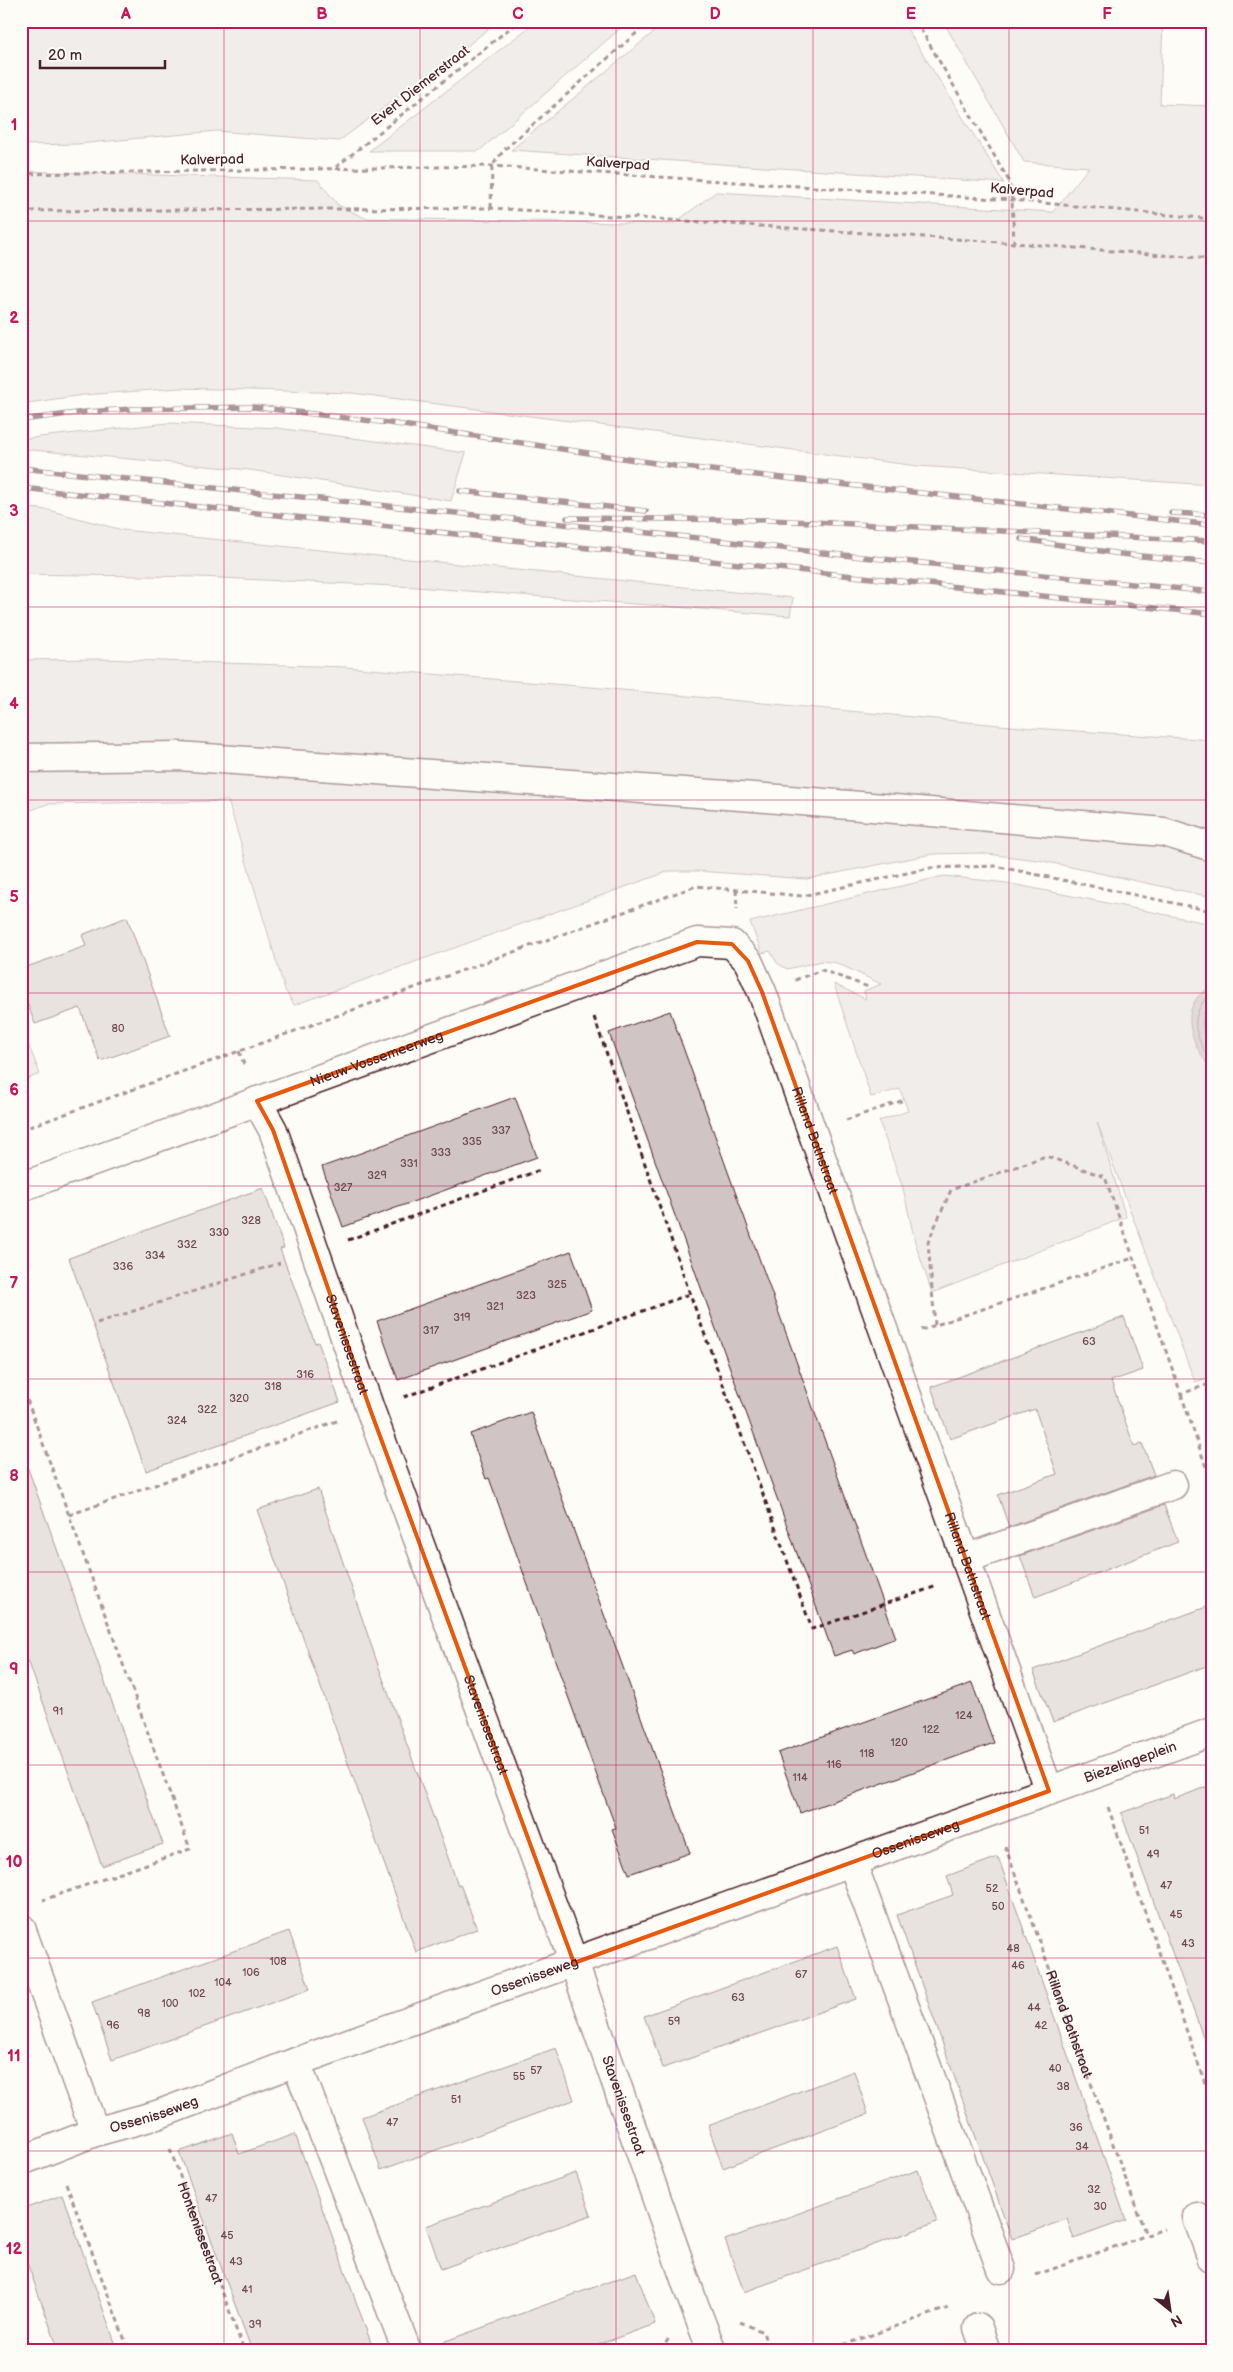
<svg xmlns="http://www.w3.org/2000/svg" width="1233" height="2372" viewBox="0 0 1233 2372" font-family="'Balsamiq Sans',sans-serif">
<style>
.green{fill:#e3dcda;stroke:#967e82}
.water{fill:#c0b1b1;stroke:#91777b}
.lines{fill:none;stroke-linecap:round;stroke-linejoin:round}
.shore{stroke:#795961;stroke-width:1}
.building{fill:#d0c5c4;stroke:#4a1f2b}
.minor-casing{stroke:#4a1f2b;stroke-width:31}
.path{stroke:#4a1f2b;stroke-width:3;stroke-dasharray:5 4;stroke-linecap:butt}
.minor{stroke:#fdfcf7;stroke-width:28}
.rail-casing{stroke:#4a1f2b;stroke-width:5.5}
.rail{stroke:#fdfcf7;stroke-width:4;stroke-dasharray:11;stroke-linecap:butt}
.marked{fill:none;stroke:#e8590c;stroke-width:4;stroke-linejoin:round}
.grid{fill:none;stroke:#c2185b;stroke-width:1;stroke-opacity:0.55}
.labels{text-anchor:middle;stroke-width:4;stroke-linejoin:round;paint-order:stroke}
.number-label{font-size:11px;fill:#6c4851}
.street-label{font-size:14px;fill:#4a1f2b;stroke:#fdfcf7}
.neatline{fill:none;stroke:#c2185b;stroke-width:2}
.grid-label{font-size:16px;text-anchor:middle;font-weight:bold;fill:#c2185b}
</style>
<rect width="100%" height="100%" fill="#fdfcf7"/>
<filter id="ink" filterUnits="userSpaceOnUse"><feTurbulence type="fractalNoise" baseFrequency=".02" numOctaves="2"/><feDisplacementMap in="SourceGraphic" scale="10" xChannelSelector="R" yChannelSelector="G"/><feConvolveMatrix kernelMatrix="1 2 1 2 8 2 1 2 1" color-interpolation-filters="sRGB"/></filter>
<g filter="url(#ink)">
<path class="green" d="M21 21H498L462 50 339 141 217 131 77 144 21 145Z
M537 21H629L479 151H369Z
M667 21H902L1004 183 511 150Z
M943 21H1163L1160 104 1212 106V485L918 466 352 393 180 388 83 395 21 404V171L318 180 338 205 365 218 673 224 716 192 1053 212 1089 167 1024 162Z
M168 423 277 428 466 453 451 501 250 470 21 449V439Z
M21 507 48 510 122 530 793 598 790 616 416 587 199 577 21 574Z
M101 659 345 667 590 687 1032 728 1212 740V897L1038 860 979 853 932 854 807 879 698 871H670L294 1005 285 990 228 801 47 804 21 814V660Z
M944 876 1007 883 1212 924V985L1207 989 1208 1066 1212 1070V1376L1195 1382 1097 1122 1126 1217 932 1293 915 1242 903 1188 879 1121 908 1111 900 1089 871 1097 834 984 866 999 864 991 881 984 837 963 822 961 787 969 777 963 770 951 762 953 750 922Z
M21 1026 40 1074 21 1081Z"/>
<path class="water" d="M1212 985V1070C1198 1054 1181 1022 1195 1001 1198 995 1206 990 1212 985Z"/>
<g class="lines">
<path class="shore" d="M1212 992C1187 1015 1194 1037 1212 1063
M1212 1000C1198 1014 1201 1036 1212 1051"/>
</g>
<path class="building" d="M127 917 170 1036 100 1061 80 1008 35 1024 21 986V969L86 946 82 935Z
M670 1011 896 1638 854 1654 852 1650 834 1656 609 1033Z
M515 1097 537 1157 343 1227 322 1167Z
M263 1188 284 1248 280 1249 315 1343 318 1342 340 1402 146 1471 69 1258Z
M571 1251 592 1310 398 1380 377 1321Z
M1124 1317 1143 1370 1111 1381 1134 1446 1142 1443 1154 1475 1009 1527 998 1495 1057 1474 1035 1409 950 1439 931 1387Z
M531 1412 690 1853 629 1874 612 1829 616 1828 602 1790 489 1478 486 1479 470 1434Z
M26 1463 163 1844 102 1866 21 1641V1464Z
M318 1489 378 1665 458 1885 460 1884 477 1929 416 1952 257 1510Z
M1164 1505 1178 1542 1035 1597 1020 1556Z
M1212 1605V1664L1053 1722 1033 1670Z
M972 1683 994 1743 800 1813 778 1753Z
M1212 1785V2050H1208L1121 1813 1173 1794 1174 1799Z
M998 1857 1126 2220 1074 2239 1067 2219 1012 2239 897 1915 953 1895 947 1876Z
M289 1931 310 1989 112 2060 92 2002Z
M837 1946 856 1999 663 2068 644 2016Z
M556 2048 574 2100 381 2170 362 2117Z
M854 2071 868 2114 723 2168 708 2126Z
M232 2133 239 2154 295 2134 374 2351H252L179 2152Z
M918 2170 937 2222 744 2292 725 2240Z
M576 2173 591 2215 441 2269 426 2226Z
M62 2195 68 2211 118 2351H59L21 2246V2210Z
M636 2272 655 2324 581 2351H429V2347Z"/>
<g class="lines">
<g class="minor-casing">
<g id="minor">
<path d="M21 758 178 756 754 797 1164 832 1212 847"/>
<path id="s3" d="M257 1101 273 1130 370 1409 574 1963 692 2299 712 2351"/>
<path id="s4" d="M21 1187 697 942 732 944 748 961 762 992 1049 1791"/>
<path d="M965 1559 1173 1485"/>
<path d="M852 1862 1001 2269"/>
<path d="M21 1928 95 2132"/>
<path d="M296 2062 407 2351"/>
<path id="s5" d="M21 2161 95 2132 157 2115 296 2062 1212 1732"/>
<path d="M1197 2217 1212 2259"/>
<path d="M978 2328 986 2351"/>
</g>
</g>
<g class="path">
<path d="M916 21 1009 181 1012 200 1014 242"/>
<path d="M336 167 519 21"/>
<path d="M21 174 492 166 1012 200 1212 219"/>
<path d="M491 208 492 166 504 150 650 21"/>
<path d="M21 211 491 208 1014 243 1212 259"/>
<path d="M736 890 737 909"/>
<path d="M795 980 822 970 871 988"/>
<path d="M594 1017 690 1294 812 1629 937 1586"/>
<path d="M239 1051 245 1067"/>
<path d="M846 1120 904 1100"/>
<path d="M21 1130 696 886 802 896 930 868 995 866 1212 911"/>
<path d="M348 1240 540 1170"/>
<path d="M97 1323 280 1263"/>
<path d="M935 1325 928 1242 951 1190 1046 1156 1105 1177 1181 1394 1212 1383"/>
<path d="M921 1330 1133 1258"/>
<path d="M21 1383 190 1849 43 1900"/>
<path d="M1181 1394 1206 1467"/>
<path d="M404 1397 690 1294"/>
<path d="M69 1515 337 1421"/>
<path d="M1108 1807 1212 2103"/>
<path id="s1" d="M1005 1846 1146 2235"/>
<path id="s2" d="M170 2149 244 2351"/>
<path d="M66 2183 129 2351"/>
<path d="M1036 2275 1164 2229"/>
<path d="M740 2322 763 2332 769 2351"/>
<path d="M661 2351 669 2338"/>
<path d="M826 2351 948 2308"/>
</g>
<use href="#minor" class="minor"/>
<g class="rail-casing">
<path id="rail" d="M21 420 85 412 132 409 254 407 389 423 675 466 1212 525
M21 468 698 538 823 553 1212 592
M21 488 1212 614
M460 491 646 511
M1171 513 1212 515
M567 518 769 520 1212 541
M1021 539 1121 554 1212 563"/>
</g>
<use href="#rail" class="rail"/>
</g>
</g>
<path d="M0 0H1233V2372H0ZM697 942 732 944 748 961 762 992 1049 1791 574 1963 370 1409 273 1130 257 1101Z" fill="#fdfcf7" fill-opacity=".55" fill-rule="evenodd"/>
<path class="marked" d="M697 942 732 944 748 961 762 992 1049 1791 574 1963 370 1409 273 1130 257 1101Z"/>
<path class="grid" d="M224 21V2351M420 21V2351M616 21V2351M813 21V2351M1009 21V2351M21 221H1212M21 414H1212M21 607H1212M21 800H1212M21 993H1212M21 1186H1212M21 1379H1212M21 1572H1212M21 1765H1212M21 1958H1212M21 2151H1212"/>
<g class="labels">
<g class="number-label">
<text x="118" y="1032">80</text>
<text x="501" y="1134">337</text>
<text x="472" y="1145">335</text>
<text x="441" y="1156">333</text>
<text x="409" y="1167">331</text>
<text x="377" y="1179">329</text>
<text x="343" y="1191">327</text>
<text x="251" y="1224">328</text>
<text x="219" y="1236">330</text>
<text x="187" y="1248">332</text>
<text x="155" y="1259">334</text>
<text x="123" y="1270">336</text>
<text x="557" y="1288">325</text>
<text x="526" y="1299">323</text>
<text x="495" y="1310">321</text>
<text x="462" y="1321">319</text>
<text x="431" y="1334">317</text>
<text x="1089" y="1345">63</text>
<text x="305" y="1378">316</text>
<text x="273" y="1390">318</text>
<text x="239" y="1402">320</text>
<text x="207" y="1413">322</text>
<text x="177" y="1424">324</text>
<text x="58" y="1715">91</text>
<text x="964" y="1719">124</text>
<text x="931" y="1733">122</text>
<text x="899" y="1746">120</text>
<text x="867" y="1757">118</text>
<text x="834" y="1768">116</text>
<text x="800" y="1781">114</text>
<text x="1144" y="1834">51</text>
<text x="1153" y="1858">49</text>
<text x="1166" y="1889">47</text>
<text x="992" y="1892">52</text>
<text x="998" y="1910">50</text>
<text x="1176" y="1918">45</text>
<text x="1188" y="1947">43</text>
<text x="1013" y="1952">48</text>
<text x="278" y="1965">108</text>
<text x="1018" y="1969">46</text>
<text x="251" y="1976">106</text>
<text x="801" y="1978">67</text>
<text x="223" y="1986">104</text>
<text x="197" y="1997">102</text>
<text x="738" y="2001">63</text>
<text x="170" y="2007">100</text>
<text x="1034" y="2011">44</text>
<text x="144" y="2017">98</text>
<text x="674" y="2025">59</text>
<text x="113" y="2029">96</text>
<text x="1041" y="2029">42</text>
<text x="1055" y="2072">40</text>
<text x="536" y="2074">57</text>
<text x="519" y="2080">55</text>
<text x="1063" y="2090">38</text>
<text x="456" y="2103">51</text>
<text x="392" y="2126">47</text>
<text x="1076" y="2131">36</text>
<text x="1082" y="2150">34</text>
<text x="1094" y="2193">32</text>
<text x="211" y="2202">47</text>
<text x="1100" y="2210">30</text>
<text x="227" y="2239">45</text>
<text x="236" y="2265">43</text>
<text x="247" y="2293">41</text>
<text x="255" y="2328">39</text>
</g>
<g class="street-label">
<text transform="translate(420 85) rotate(-38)" y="5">Evert Diemerstraat</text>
<text transform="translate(212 159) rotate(-1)" y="5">Kalverpad</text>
<text transform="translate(618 163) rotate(4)" y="5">Kalverpad</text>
<text transform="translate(1022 190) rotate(5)" y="5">Kalverpad</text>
<text dy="5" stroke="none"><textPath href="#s4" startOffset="378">Nieuw-Vossemeerweg</textPath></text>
<text dy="5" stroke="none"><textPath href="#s4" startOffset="969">Rilland Bathstraat</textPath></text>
<text dy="5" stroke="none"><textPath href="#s3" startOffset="260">Stavenissestraat</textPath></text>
<text dy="5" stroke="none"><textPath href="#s4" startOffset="1421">Rilland Bathstraat</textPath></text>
<text dy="5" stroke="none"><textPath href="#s3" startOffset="665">Stavenissestraat</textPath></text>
<text dy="5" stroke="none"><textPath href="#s5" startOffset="1179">Biezelingeplein</textPath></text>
<text dy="5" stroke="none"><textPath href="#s5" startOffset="951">Ossenisseweg</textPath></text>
<text dy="5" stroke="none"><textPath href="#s5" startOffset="546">Ossenisseweg</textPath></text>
<text dy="5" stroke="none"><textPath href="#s1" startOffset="189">Rilland Bathstraat</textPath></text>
<text dy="5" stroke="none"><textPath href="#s3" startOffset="1070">Stavenissestraat</textPath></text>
<text dy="5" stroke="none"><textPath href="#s5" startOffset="141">Ossenisseweg</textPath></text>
<text dy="5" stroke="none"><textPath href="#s2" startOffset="89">Hontenissestraat</textPath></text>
</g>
</g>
<rect width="1233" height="2372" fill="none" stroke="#fdfcf7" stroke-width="55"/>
<g transform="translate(1170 2310) rotate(150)" stroke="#fdfcf7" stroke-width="4" paint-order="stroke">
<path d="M0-4L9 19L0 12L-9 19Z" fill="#4a1f2b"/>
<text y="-8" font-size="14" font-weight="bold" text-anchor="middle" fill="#4a1f2b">N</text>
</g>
<path d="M40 60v8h125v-8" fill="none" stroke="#4a1f2b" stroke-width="2.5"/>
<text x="48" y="60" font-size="15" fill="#4a1f2b" stroke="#fdfcf7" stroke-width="4" paint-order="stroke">20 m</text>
<rect x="28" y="28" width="1178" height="2316" class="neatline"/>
<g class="grid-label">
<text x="126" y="19">A</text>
<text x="322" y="19">B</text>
<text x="518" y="19">C</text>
<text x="715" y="19">D</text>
<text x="911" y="19">E</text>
<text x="1107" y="19">F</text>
<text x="14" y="130">1</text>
<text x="14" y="323">2</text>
<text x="14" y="516">3</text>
<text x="14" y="709">4</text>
<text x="14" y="902">5</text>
<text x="14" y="1095">6</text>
<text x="14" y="1288">7</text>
<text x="14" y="1481">8</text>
<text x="14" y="1674">9</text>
<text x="14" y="1867">10</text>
<text x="14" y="2061">11</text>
<text x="14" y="2254">12</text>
</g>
</svg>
